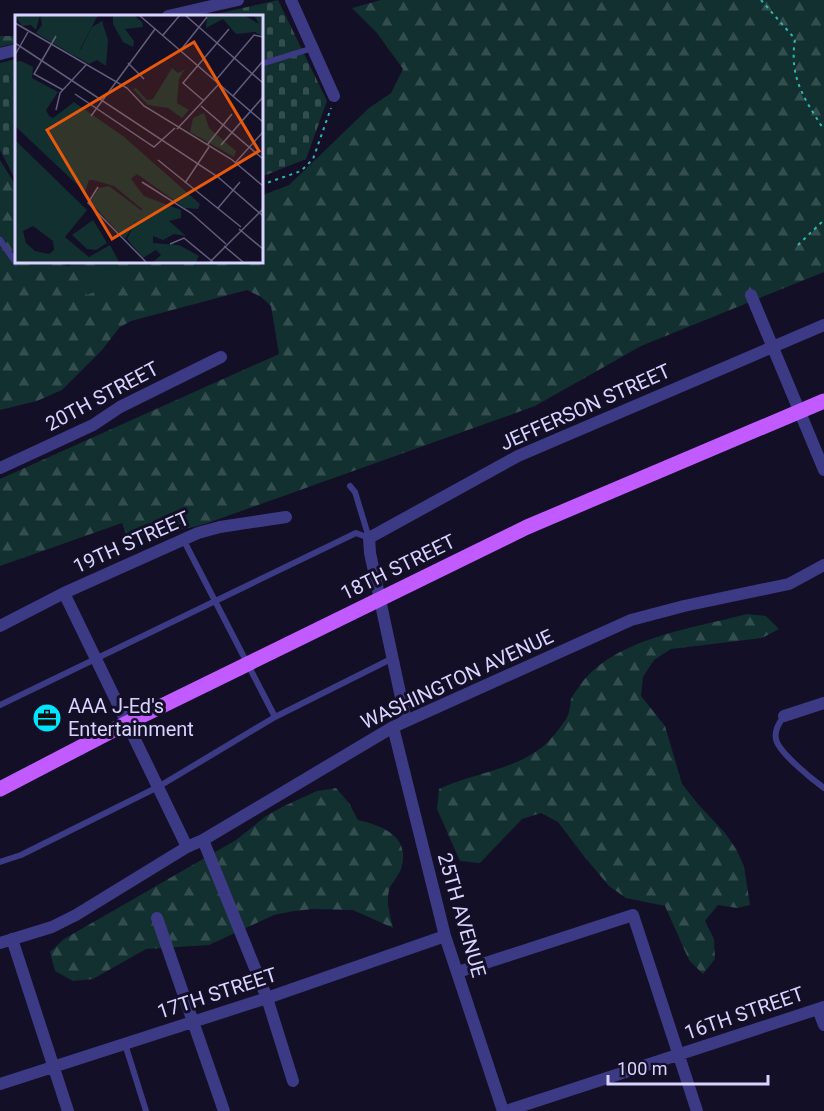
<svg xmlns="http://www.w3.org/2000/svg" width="824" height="1111" viewBox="0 0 824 1111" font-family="Roboto,sans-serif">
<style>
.forest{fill:url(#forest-firs)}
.cemetery{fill:url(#cemetery-stones)}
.park{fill:#12302f}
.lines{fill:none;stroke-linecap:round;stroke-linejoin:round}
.path{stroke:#2fb8b0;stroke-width:2;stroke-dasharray:3 4.5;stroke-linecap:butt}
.service{stroke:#3d3a85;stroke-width:6}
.minor{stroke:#3d3a85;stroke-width:12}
.primary{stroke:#c25bff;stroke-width:15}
.labels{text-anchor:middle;stroke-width:6;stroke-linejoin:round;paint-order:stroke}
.street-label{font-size:20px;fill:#d9d4ff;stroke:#130f26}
.poi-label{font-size:20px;fill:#d9d4ff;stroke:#130f26;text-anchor:start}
.inset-road{fill:none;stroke:#625e7d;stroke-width:1.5}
.view{fill:#e8590c;fill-opacity:0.15;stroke:#e8590c;stroke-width:3}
.inset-edge{fill:none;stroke:#d9d4ff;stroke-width:3}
</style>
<defs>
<pattern id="forest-firs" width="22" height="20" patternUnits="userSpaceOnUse" patternTransform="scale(1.5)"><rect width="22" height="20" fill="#12302f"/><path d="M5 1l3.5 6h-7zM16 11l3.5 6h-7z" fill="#344d4e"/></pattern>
<pattern id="cemetery-stones" width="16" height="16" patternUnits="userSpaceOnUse" patternTransform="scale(1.5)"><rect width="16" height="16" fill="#12302f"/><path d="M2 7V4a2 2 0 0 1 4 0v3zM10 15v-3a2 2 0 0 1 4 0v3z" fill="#344d4e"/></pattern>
</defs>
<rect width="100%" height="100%" fill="#130f26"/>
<path class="forest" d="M381 0H824V272L641 346 535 406 202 525 129 541 122 523 0 566V479L279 354 271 306 261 297 247 290 131 321 120 327 102 350 62 390 37 401 0 410V160L16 186V261H63L67 266 81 261H261V196L289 185 369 108 391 93 403 69 377 33 352 8Z
M0 36H16V43L0 47Z
M747 614 766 616 779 629 762 638 671 649 654 660 643 677 641 696 665 726 682 784 698 804 725 833 736 849 744 866 750 905 737 908 718 905 705 921 714 939 715 959 703 974 689 960 665 906 626 898 609 886 583 855 558 822 541 813 522 819 480 863 460 861 437 809 439 789C472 773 511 771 541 748 548 743 563 725 567 717 570 712 570 705 571 699 573 694 578 689 581 684 615 638 694 628 747 614Z
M336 788 349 803 358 820C384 826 411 837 401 869 398 877 391 883 389 890 386 903 390 915 393 928L353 910 313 909 294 911 274 915 209 945 146 949 93 979 73 981 55 971 50 952 64 939 236 840 266 816 282 807 317 791Z"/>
<path class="cemetery" d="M278 0 327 101 306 159 261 177V16H207Z
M16 59V181L0 150V63Z"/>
<path class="park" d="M109 267 115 283 87 295 80 279Z"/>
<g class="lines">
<path class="path" d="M761 0 795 39C789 78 804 98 824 130
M261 185 301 171 313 159 331 108
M798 245 824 220"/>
<path class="service" d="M261 64 313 48
M0 240 16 263
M350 486 355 492 369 538
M183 539 275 717
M0 705 356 533 369 538
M784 716C780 722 774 730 776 739 778 752 813 780 824 788
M0 862 21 855 158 787 275 717 393 658
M125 1044 146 1111"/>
<path class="minor" d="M291 0 334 96
M168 16 238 0
M0 54 16 50
M751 295 824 470
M0 468 93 425 120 407 221 357
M64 593 187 847
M0 626 64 593 198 533 220 527 286 517
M784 716 824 703
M406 721 370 553 369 538 518 456 824 325
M393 727 445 936 503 1111
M203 840 267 998 293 1081
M157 918 224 1111
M12 939 68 1111
M0 943 52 927 76 915 187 847 203 840 393 727 631 620 684 606 789 584 824 565
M458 972 633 915 697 1111
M818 1009 824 1025
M0 1084 267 998 445 936
M506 1111 824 1007"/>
<path class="primary" d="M0 789 127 723 527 527 824 401"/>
</g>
<defs>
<g id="office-disc" transform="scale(1.5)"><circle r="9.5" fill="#00e5ff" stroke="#130f26"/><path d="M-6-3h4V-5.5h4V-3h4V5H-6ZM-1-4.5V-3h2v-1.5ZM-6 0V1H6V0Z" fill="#111"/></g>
</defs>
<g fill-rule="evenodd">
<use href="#office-disc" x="47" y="718"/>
</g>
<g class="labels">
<g class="street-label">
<text transform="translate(102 396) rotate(-28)" y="7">20TH STREET</text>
<text transform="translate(585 407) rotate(-24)" y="7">JEFFERSON STREET</text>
<text transform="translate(131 542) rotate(-24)" y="7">19TH STREET</text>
<text transform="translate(398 567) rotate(-26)" y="7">18TH STREET</text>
<text transform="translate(457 679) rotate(-25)" y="7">WASHINGTON AVENUE</text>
<text transform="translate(462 915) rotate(74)" y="7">25TH AVENUE</text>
<text transform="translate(217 993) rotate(-18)" y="7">17TH STREET</text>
<text transform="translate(744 1013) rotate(-19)" y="7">16TH STREET</text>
</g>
<g class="poi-label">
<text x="68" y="713">AAA J-Ed's<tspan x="68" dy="23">Entertainment</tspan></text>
</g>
</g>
<g transform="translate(15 15)">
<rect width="248" height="248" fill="#130f26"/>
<path d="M0 0H25L21 15 16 10 7 11ZM98 0H119L127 7 128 12 110 14 119 26 118 32 108 27 98 9ZM192 0H229L244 9 239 0H246L247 21 240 17 221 19 208 4 191 13ZM87 6 93 25 91 51 82 45 74 49 57 39V30L66 34 77 12ZM6 46 18 52 17 63 43 77 31 95 34 101 38 103 59 87 108 121 185 189 183 194 170 193 122 159 116 164 129 181 166 195V203L154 206 171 221 159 219 148 225 138 221V228L164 230 184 241 181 247H138L146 240 141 235 128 243 112 224 127 194 99 171 78 165H74L70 177 0 111V47ZM157 53 163 58 170 54 164 64 162 88 174 95 167 103 153 93 133 90 118 74 121 73 132 85 138 84ZM189 98 194 113 221 136 219 142 175 117 178 103ZM0 125 72 195 50 222 74 242 95 230 104 247H0ZM18 211 38 226 39 235 34 239 20 236 11 228 8 216Z" fill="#12302f" fill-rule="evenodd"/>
<path d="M25 0H83L61 42 21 18 27 10ZM94 171 127 196 110 224 75 187 84 173Z" fill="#12302f"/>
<path d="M78 205 92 228 81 235 72 234 57 220Z" fill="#12302f"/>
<path class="inset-road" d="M124 0 248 107M170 0 248 68M0 8 112 73 129 91 216 144 248 171M148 20 165 0M41 21 19 59 48 75M0 28 203 162 248 201M165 36 192 2M0 40 13 17M113 48 129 64M200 66 239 20 248 22M60 79 139 132 160 113M218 81 248 46M189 86 168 68 214 14M186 91 248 144M41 95 45 78 71 50M76 101 140 14M162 114 204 69M192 130 217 99M206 130 248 82M143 145 226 212M220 148 248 117M127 167 176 198 211 229M170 168 194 132M83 172 73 188 131 247M203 193 225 167M224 214 248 234M155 229 169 223 198 247M209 231 228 247M195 247 248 194"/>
<path class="view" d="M179 27 244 136 97 224 32 115Z"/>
<rect width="248" height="248" class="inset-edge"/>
</g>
<path d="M608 1075v9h160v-9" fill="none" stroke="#d9d4ff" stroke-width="3"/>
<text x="617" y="1075" font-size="18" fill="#d9d4ff" stroke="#130f26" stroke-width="4.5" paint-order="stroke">100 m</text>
</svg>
